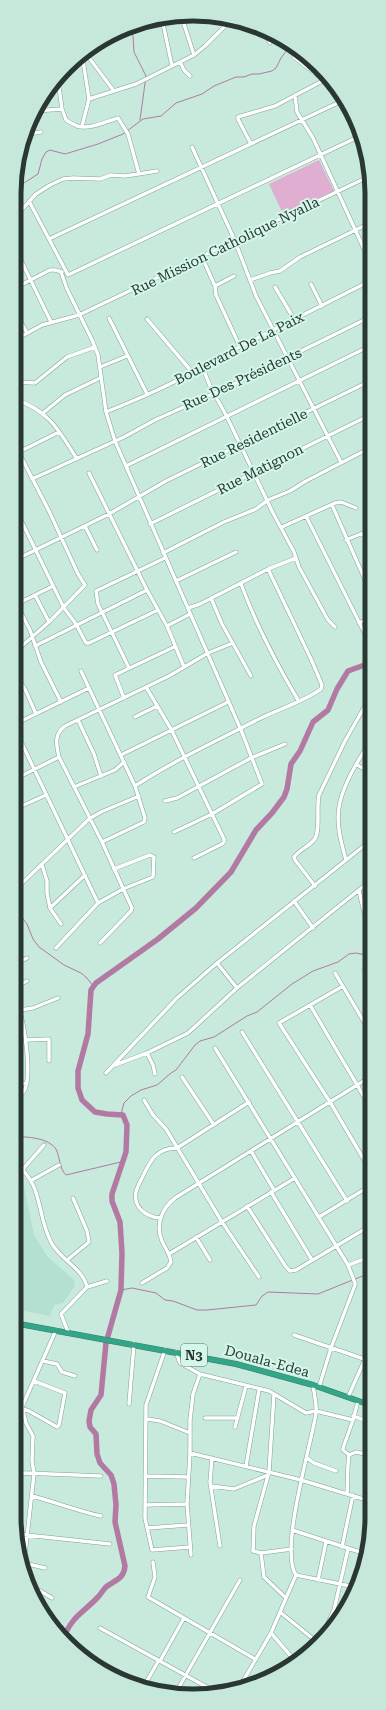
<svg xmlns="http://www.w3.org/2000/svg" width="386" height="1710" viewBox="0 0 386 1710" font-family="'Roboto Serif',serif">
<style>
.built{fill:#b4e0d1}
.green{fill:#dfaed1}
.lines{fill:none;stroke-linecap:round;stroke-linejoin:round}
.stream{stroke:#b27aa2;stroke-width:1}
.river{stroke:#b27aa2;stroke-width:5.5}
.minor-casing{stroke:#81a296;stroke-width:4.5}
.highway-casing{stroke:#307f6a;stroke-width:6}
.minor{stroke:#fff;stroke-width:3.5}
.highway{stroke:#34a587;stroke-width:5}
.labels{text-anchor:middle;stroke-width:4;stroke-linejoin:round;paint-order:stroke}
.shield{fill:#d4f7ea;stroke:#5d716a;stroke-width:1}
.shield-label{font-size:13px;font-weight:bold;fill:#2a3833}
.street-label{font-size:14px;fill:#2a3833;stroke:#d4f7ea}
.rim{fill:none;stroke:#2a3833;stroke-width:5}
</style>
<rect width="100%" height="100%" fill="#c7eadd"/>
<path class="built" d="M14 1179 24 1186 34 1235 47 1256 75 1281 74 1287 63 1303 54 1305 50 1316 14 1309Z"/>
<path class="green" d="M319 160 334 191 283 214 269 184Z"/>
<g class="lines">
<path class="stream" d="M130 28 133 36 134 52 146 76 140 120
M16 188 38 174 42 159 46 152 50 150 65 154 98 144 123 134 143 119 161 116 176 103 202 94 214 86 236 77H244L252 74H259L272 71 276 68 281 58 290 46
M15 909 27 924 33 939 39 947 64 965 81 973 87 978 93 986
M121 1114 124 1103 131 1096 141 1090 157 1085 171 1073 176 1070 195 1045 200 1041 214 1037 247 1016 257 1012 292 984 313 971 338 962 349 954 356 953 370 956
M14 1137C26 1136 49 1138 56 1149 60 1157 59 1168 66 1175L125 1161
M121 1290 132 1288 156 1293 165 1300 173 1301 197 1310H207L256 1305 262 1296 268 1292 318 1294 370 1273"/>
<path class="river" d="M63 1639C72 1616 83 1613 98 1597 101 1594 103 1590 106 1587 115 1580 124 1579 125 1566L115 1522 116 1505 114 1484 111 1475 100 1463 97 1454 96 1434 90 1427 89 1421 91 1410 101 1395 106 1343 121 1290 122 1253 120 1222 112 1201V1194L126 1152 127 1125 123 1115 107 1114 95 1112 82 1100 78 1088V1071L88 1034 91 990 96 983 158 939 196 908 231 872 256 830 272 813 284 797 287 789 291 764 300 751 313 722 328 710 337 689 348 671 370 663"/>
<g class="minor-casing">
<path id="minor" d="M182 18 194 55
M162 19 172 66
M263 30 270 43
M84 51 114 91 136 84 194 55 205 46 231 20
M82 54 89 99 82 126
M88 56 124 32
M294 57 325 81
M180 62 184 70 190 76
M58 80 62 109 66 120C69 122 73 124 77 126 89 130 107 121 118 118L128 134 139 174
M295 95 297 112 313 138 370 262
M89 99 114 91
M35 111 62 109
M28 134 41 132
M251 144 238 119V117L275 106 328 78
M192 147 235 241 256 296 341 462
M17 165 19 183
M29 201 68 275
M16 216 36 194 50 185 63 179 73 178 100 179 111 175 125 176 157 171
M49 239 344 100
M15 248 51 322
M202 257 215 286 216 295 240 347
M61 272 67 289 92 340 98 355 106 412 115 441 241 730 262 784 212 814 174 832
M68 275 360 136
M250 280 270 273 280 271 300 257 370 223
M311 284 322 306
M215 286 234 276
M275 287 294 319
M15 288 50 270H55L62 272
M15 311 27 333
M109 318 147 394
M147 319 192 372
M15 340 42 325 79 315 370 176
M202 366 210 386 227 417 273 513 294 552 299 567 328 620 335 627
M100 367 127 356
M15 382 35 383 67 357 95 347
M15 399C50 412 58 429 77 459
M106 412C138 399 172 385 202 366L370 281
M43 413 65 395 100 378
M15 454 59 432
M126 466 370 346
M89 473 147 590 167 626 184 667
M32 479 124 437 155 420 228 387 370 317
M367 484 370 483
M332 505 370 591
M15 508 64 608 76 624 86 643H89L158 610
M306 516 370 644
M150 524 370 415
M85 526 97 550
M282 527 335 503 341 502 356 508
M346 540 363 533 370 542
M163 553 224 522 256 509 268 500 290 491 306 481 370 448
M15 560 109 514 166 481 370 381
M364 575 370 568
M176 581 236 552
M241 584C256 624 276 663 298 700
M35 595 49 622
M211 598 222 624 251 676
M15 601 30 630 41 662 61 702
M17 604 53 586
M188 608 200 604 268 569 296 558
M15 615 20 610
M359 623 370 618
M167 626 190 614
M35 646 147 590
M15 652 49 622 85 585 78 574 49 511 15 445
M129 668 98 604 96 591 165 558
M81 671 135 786 145 818 144 822 102 842
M15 675 25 689 36 714
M146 687 171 729 224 839V842L222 844 194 858
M124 698 115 675 174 647
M135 717 157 706
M78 720 94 754 101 776
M15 724 89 688
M15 729 98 903
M15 748 22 744
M121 755 228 702
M357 765 370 772
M15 779 59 757
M135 786C175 760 218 740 261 718 279 709 305 701 321 689L322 685 311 659 268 569
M74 787 115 770 124 762
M165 801 177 798 251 758 285 744
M15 809 46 795
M346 860C341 842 335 821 340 802 345 781 359 759 370 742
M42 865 47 881V893L50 908 61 924
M315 886 295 860 294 857C299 850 308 847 314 840 321 832 316 807 319 795L345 741 370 697
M15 890 89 819 101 812 139 796
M359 891 370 937
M294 901 313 928
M50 908 85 875
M100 943 131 911 132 908 102 842 59 757C56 744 54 734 65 726L169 676 208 653 233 643
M56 948 98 903 123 889 153 877 154 857 150 855 114 869
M217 963 237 988
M15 964 27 958
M364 970 370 980
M335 973 370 1032
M343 986 279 1023 330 1102 370 1170
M15 987 27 981
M310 1005 370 1107
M20 1010 33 1008 58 998
M242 1032 347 1201
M26 1040 49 1039V1061
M215 1048 348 1265 355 1283V1285L331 1348 319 1387
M147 1053 153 1065 155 1074
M115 1065 147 1053 188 1033 237 988 370 881
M106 1073 177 998 217 963 370 841
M182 1077 214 1125
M15 1082 27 1084
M144 1100 153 1115 166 1129 222 1222 259 1277
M14 1101C19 1098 23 1094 25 1089 32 1072 24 1015 15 1000
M251 1151 274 1190
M14 1163C44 1183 36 1214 51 1242 59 1259 83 1268 87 1287
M23 1169 44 1145
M32 1180 59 1165
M271 1192 312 1260
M247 1206 286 1267 290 1271 296 1270 370 1226
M319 1217 370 1186
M160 1218C147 1217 133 1208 136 1192 137 1187 140 1182 142 1178 150 1161 156 1148 177 1148L249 1102
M196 1237 210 1260
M169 1254 295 1178
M67 1260 89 1242 87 1231 73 1198
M348 1265 370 1257
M142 1283 167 1268 171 1262C170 1254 165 1248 162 1241 155 1225 162 1208 175 1198L370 1077
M68 1332 61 1314 87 1287 107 1281
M294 1335 370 1361
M165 1350 146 1405 145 1518 152 1550 190 1547
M176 1352 180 1363 200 1374 269 1391 306 1413 316 1411 353 1420 358 1401
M43 1361 57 1364 62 1372 75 1376
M274 1394 269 1472 254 1526 253 1551 261 1553 292 1549
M348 1397 370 1348
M14 1398 22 1407 26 1423 33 1436 32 1460 34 1474 24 1563 26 1566 25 1573
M129 1404 134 1344
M23 1409 29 1411 57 1427 59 1425 65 1393 34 1381
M14 1414 22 1407 56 1330
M353 1416 370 1422
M205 1418H238
M147 1419 160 1421 190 1433
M235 1427 246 1386
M190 1453 301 1480 370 1501
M349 1455 343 1450V1448L353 1420
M349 1455 356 1452 370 1455
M212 1458 210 1482 220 1546
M307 1458 314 1463 336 1471
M246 1466 259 1390
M14 1475 25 1473 101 1476
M145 1476 188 1477
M211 1486 234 1489 268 1475
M347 1494C348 1481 347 1469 349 1455
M32 1496C55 1502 78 1511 101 1516
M145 1505 187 1504
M147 1528 188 1525
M292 1530 366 1554
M17 1534 110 1544
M342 1547 353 1495
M261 1553 264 1577 286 1598
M363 1553 370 1518
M191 1555 187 1504 190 1453V1420L193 1394 200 1374
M153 1562 155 1577 148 1597 255 1659
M24 1563 45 1568
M296 1575 355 1587
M318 1580 326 1542
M27 1583 52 1598
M334 1610 343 1612
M280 1612 317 1642
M100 1628 214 1691
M271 1633 296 1662
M322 1636 334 1610 348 1549
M160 1661 184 1618
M144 1686 159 1660
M239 1688 271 1633 296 1575C279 1550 311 1446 316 1413 317 1404 314 1394 313 1385
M175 1694 240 1580"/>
</g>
<g class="highway-casing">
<path id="highway" d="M14 1323 236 1364 313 1385 370 1405"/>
</g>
<use href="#minor" class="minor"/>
<use href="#highway" class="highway"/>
</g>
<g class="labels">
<rect class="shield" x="181" y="1344" width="26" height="22" rx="3"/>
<g class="shield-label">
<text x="194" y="1360">N3</text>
</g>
<g class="street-label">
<text transform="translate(225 246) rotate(-26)" y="5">Rue Mission Catholique Nyalla</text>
<text transform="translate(239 348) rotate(-27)" y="5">Boulevard De La Paix</text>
<text transform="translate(242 379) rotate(-25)" y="5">Rue Des Présidents</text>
<text transform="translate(254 438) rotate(-26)" y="5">Rue Residentielle</text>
<text transform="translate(260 469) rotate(-27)" y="5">Rue Matignon</text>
<text transform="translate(267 1361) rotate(15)" y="5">Douala-Edea</text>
</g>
</g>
<path d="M0 0H386V1710H0ZM193 21H193A172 172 0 0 1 365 193V1517A172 172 0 0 1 193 1689H193A172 172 0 0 1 21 1517V193A172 172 0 0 1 193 21Z" fill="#c6e8db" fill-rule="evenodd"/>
<path class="rim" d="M193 21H193A172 172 0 0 1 365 193V1517A172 172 0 0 1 193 1689H193A172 172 0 0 1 21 1517V193A172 172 0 0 1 193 21Z"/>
</svg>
